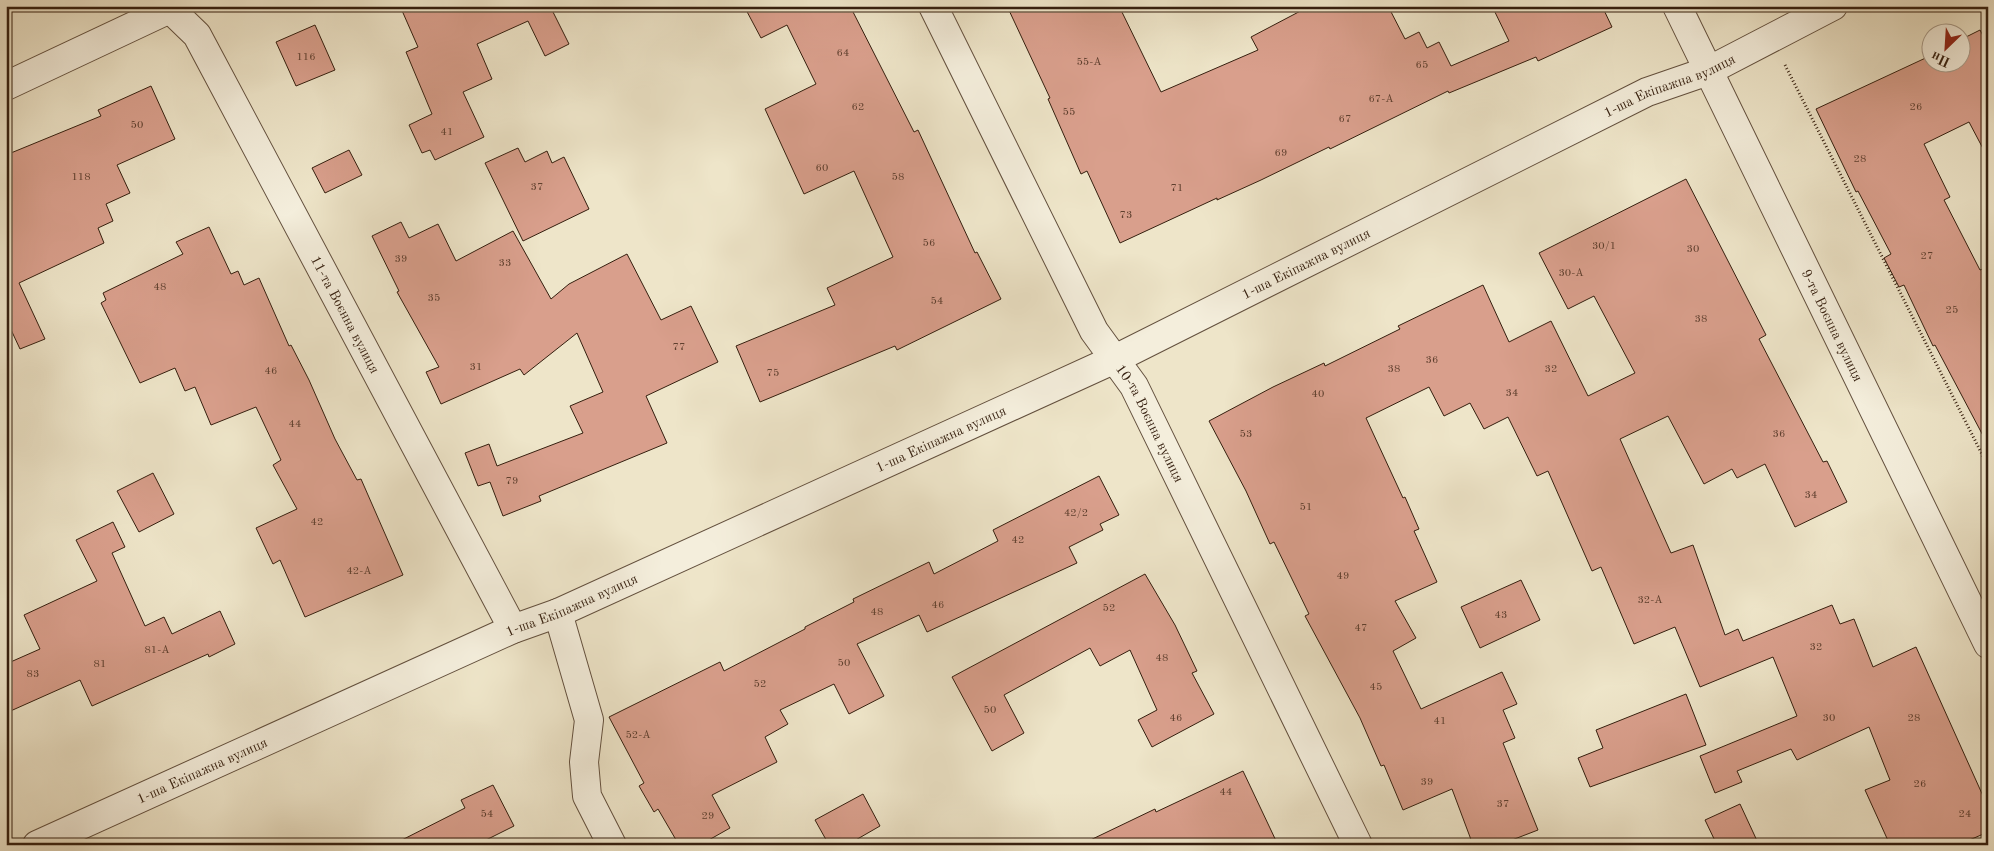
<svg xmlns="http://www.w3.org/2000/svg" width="1994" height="851" viewBox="0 0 1994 851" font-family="'Old Standard TT',serif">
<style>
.building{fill:#d99f8c;stroke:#351f0f}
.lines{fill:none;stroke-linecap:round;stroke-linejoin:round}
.minor-casing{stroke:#63503e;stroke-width:30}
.path{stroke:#351f0f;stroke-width:3;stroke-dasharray:1 2.5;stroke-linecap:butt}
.minor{stroke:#f4eedc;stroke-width:28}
.labels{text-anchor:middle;stroke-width:4;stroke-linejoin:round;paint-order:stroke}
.number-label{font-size:11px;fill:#5e3f2e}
.street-label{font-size:14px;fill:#351f0f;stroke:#f4eedc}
</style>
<rect width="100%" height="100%" fill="#eee5c9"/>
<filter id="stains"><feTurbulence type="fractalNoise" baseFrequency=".004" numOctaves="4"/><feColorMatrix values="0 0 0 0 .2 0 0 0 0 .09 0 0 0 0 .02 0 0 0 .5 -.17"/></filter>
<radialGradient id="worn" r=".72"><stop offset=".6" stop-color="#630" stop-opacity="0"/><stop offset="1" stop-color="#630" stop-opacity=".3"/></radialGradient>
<path class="building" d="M400 6H560L552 10 569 44 545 56 528 21 477 44 492 79 463 92 484 137 435 160 430 150 422 153 409 125 432 114 406 52 418 47Z
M744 6H850L914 132 918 130 975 253 977 252 1001 299 897 350 895 346 760 402 736 346 835 305 827 288 893 257 854 171 804 194 765 109 816 84 787 25 761 38Z
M1007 6H1119L1161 92 1258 50 1251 37 1310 6H1388L1405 39 1419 32 1427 48 1439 42 1451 66 1509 41 1492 6H1602L1612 27 1538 61 1536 57 1449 93 1448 91 1330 149 1329 147 1261 180 1217 200V198L1120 243 1087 171 1081 174 1048 99 1050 98Z
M315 25 335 70 296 86 276 42Z
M1980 30 1988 45V158L1969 122 1924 144 1950 197 1944 200 1980 270 1988 267V445L1935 345 1933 346 1904 285 1899 287 1884 258 1891 254 1858 191 1856 192 1816 109 1932 55V62H1962V39Z
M151 86 175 139 117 165 130 193 106 204 113 221 98 228 104 243 19 283 45 339 20 349 6 319V155L101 116 98 110Z
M518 148 525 162 547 151 552 163 564 157 589 209 523 241 485 163Z
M349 150 362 175 325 193 312 168Z
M1686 179 1766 335 1759 339 1823 462 1827 461 1847 502 1795 527 1765 464 1737 478 1732 469 1704 484 1668 416 1620 439 1671 553 1693 545 1725 635 1738 629 1743 641 1832 605 1840 624 1854 619 1873 667 1916 647 1988 807V832L1958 845H1890L1865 790 1890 780 1869 727 1797 760 1791 749 1737 771 1742 782 1715 793 1700 756 1797 716 1773 657 1700 687 1675 627 1634 644 1601 567 1592 571 1548 471 1537 476 1508 417 1484 429 1470 403 1444 416 1429 387 1366 418 1403 498 1405 497 1419 529 1414 531 1437 582 1395 601 1416 638 1393 651 1421 709 1502 672 1517 704 1503 710 1515 738 1503 743 1538 830 1499 845H1473L1452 789 1403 810 1384 765 1381 766 1360 718 1305 616 1309 614 1274 542 1270 544 1246 491 1209 421 1273 387 1324 363 1325 366 1400 329 1398 326 1483 285 1509 342 1551 321 1588 396 1635 373 1594 296 1568 309 1539 253Z
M401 222 409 238 438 224 456 261 513 231 551 299 569 284 627 254 661 320 691 306 718 362 646 396 667 443 539 496 541 501 503 516 490 482 478 486 465 453 489 444 497 466 583 433 570 406 603 392 577 333 524 375 520 369 441 404 426 372 439 367 397 292 399 291 372 236Z
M209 227 231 274 238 271 244 285 259 278 289 346 291 345 309 380 335 439 357 480 361 479 403 575 305 617 280 560 273 564 256 528 297 509 273 465 281 460 256 407 211 425 195 387 185 391 175 368 140 383 101 303 106 300 103 293 183 254 176 242Z
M153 473 174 514 139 532 117 491Z
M1099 476 1119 515 1100 524 1103 530 1069 547 1077 563 927 632 919 615 857 644 884 696 849 714 834 684 780 710 788 724 765 737 777 762 712 795 730 828 700 845H679L658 809 654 812 639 786 644 783 609 717 720 662 724 671 805 629V627L854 602 853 599 929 562 934 574 998 541 993 530Z
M113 522 125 547 112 553 145 626 164 617 172 634 220 611 235 644 209 657 208 654 92 706 80 680 6 713V664L40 649 24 615 97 581 76 540Z
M1145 574 1175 625 1197 671 1192 673 1214 714 1152 747 1138 720 1157 710 1130 650 1100 666 1090 648 1004 695 1024 733 992 751 952 677Z
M1521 580 1540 620 1480 648 1461 607Z
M1686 694 1706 745 1590 787 1578 758 1603 748 1596 730Z
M1243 771 1278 845H1080L1155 809 1156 812Z
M493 785 514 826 476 845H392L465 808 461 800Z
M863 794 880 826 847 845H829L815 820Z
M1740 804 1759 845H1717L1705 820Z"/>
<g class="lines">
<g class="minor-casing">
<g id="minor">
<path id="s1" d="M167 6 197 35 513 629"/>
<path id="s2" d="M933 6 1094 331 1134 386 1358 845"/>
<path id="s3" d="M1677 6 1988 644"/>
<path d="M6 86 176 6"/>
<path d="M558 613 589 720 584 762 587 796 612 845"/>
<path id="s4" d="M37 845 513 629 558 613 1115 359 1647 92 1708 71 1833 6"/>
</g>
</g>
<path class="path" d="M1785 65 1988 466"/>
<use href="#minor" class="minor"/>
</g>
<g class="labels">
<g class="number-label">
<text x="843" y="56">64</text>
<text x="306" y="60">116</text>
<text x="1089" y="65">55-А</text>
<text x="1422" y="68">65</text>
<text x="1381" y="102">67-А</text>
<text x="858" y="110">62</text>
<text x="1916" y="110">26</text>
<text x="1069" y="115">55</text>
<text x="1345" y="122">67</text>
<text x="137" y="128">50</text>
<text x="447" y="135">41</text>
<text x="1281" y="156">69</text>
<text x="1860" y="162">28</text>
<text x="822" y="171">60</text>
<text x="81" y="180">118</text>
<text x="898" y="180">58</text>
<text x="537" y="190">37</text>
<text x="1177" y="191">71</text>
<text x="1126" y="218">73</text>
<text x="929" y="246">56</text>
<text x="1604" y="249">30/1</text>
<text x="1693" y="252">30</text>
<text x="1927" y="259">27</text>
<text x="401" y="262">39</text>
<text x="505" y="266">33</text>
<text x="1571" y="276">30-А</text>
<text x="160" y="290">48</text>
<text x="434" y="301">35</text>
<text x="937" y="304">54</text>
<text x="1952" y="313">25</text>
<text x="1701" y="322">38</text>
<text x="679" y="350">77</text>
<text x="1432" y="363">36</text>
<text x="476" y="370">31</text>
<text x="1394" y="372">38</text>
<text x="1551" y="372">32</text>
<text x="271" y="374">46</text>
<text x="773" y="376">75</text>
<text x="1512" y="396">34</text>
<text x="1318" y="397">40</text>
<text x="295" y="427">44</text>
<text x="1246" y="437">53</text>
<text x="1779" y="437">36</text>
<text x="512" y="484">79</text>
<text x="1811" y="498">34</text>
<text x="1306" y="510">51</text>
<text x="1076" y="516">42/2</text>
<text x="317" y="525">42</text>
<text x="1018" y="543">42</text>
<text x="359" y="574">42-А</text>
<text x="1343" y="579">49</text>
<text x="1650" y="603">32-А</text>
<text x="938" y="608">46</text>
<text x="1109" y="611">52</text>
<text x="877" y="615">48</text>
<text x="1501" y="618">43</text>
<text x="1361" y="631">47</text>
<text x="1816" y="650">32</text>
<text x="157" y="653">81-А</text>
<text x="1162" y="661">48</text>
<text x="844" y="666">50</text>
<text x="100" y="667">81</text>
<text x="33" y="677">83</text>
<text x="760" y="687">52</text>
<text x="1376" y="690">45</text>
<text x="990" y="713">50</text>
<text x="1176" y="721">46</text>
<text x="1829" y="721">30</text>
<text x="1914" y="721">28</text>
<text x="1440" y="724">41</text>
<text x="638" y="738">52-А</text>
<text x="1427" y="785">39</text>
<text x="1920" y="787">26</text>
<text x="1226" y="795">44</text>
<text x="1503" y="807">37</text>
<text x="487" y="817">54</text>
<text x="1965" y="817">24</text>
<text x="708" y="819">29</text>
</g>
<g class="street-label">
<text dy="5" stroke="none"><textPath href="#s4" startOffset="1801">1-ша Екіпажна вулиця</textPath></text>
<text dy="5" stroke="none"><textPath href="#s4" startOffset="1396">1-ша Екіпажна вулиця</textPath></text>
<text dy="5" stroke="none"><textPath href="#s1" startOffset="358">11-та Воєнна вулиця</textPath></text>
<text dy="5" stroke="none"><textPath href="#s3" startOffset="355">9-та Воєнна вулиця</textPath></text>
<text dy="5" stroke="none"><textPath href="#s2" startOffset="471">10-та Воєнна вулиця</textPath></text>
<text dy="5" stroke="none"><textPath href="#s4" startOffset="991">1-ша Екіпажна вулиця</textPath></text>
<text dy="5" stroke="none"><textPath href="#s4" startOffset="586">1-ша Екіпажна вулиця</textPath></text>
<text dy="5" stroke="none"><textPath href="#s4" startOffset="181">1-ша Екіпажна вулиця</textPath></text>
</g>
</g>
<rect width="1994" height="851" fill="none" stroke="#eee5c9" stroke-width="25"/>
<rect x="8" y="8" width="1979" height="836" fill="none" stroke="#351f0f" stroke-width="2.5"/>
<rect x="12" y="12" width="1969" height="826" fill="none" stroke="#351f0f"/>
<g transform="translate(1946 48) rotate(205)"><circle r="24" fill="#f4eedc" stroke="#a89b8a"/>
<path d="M0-4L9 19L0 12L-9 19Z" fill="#8f2418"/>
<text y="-8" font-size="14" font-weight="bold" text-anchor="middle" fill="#351f0f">Пн</text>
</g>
<rect width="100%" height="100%" filter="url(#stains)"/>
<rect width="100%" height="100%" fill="url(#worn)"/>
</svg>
